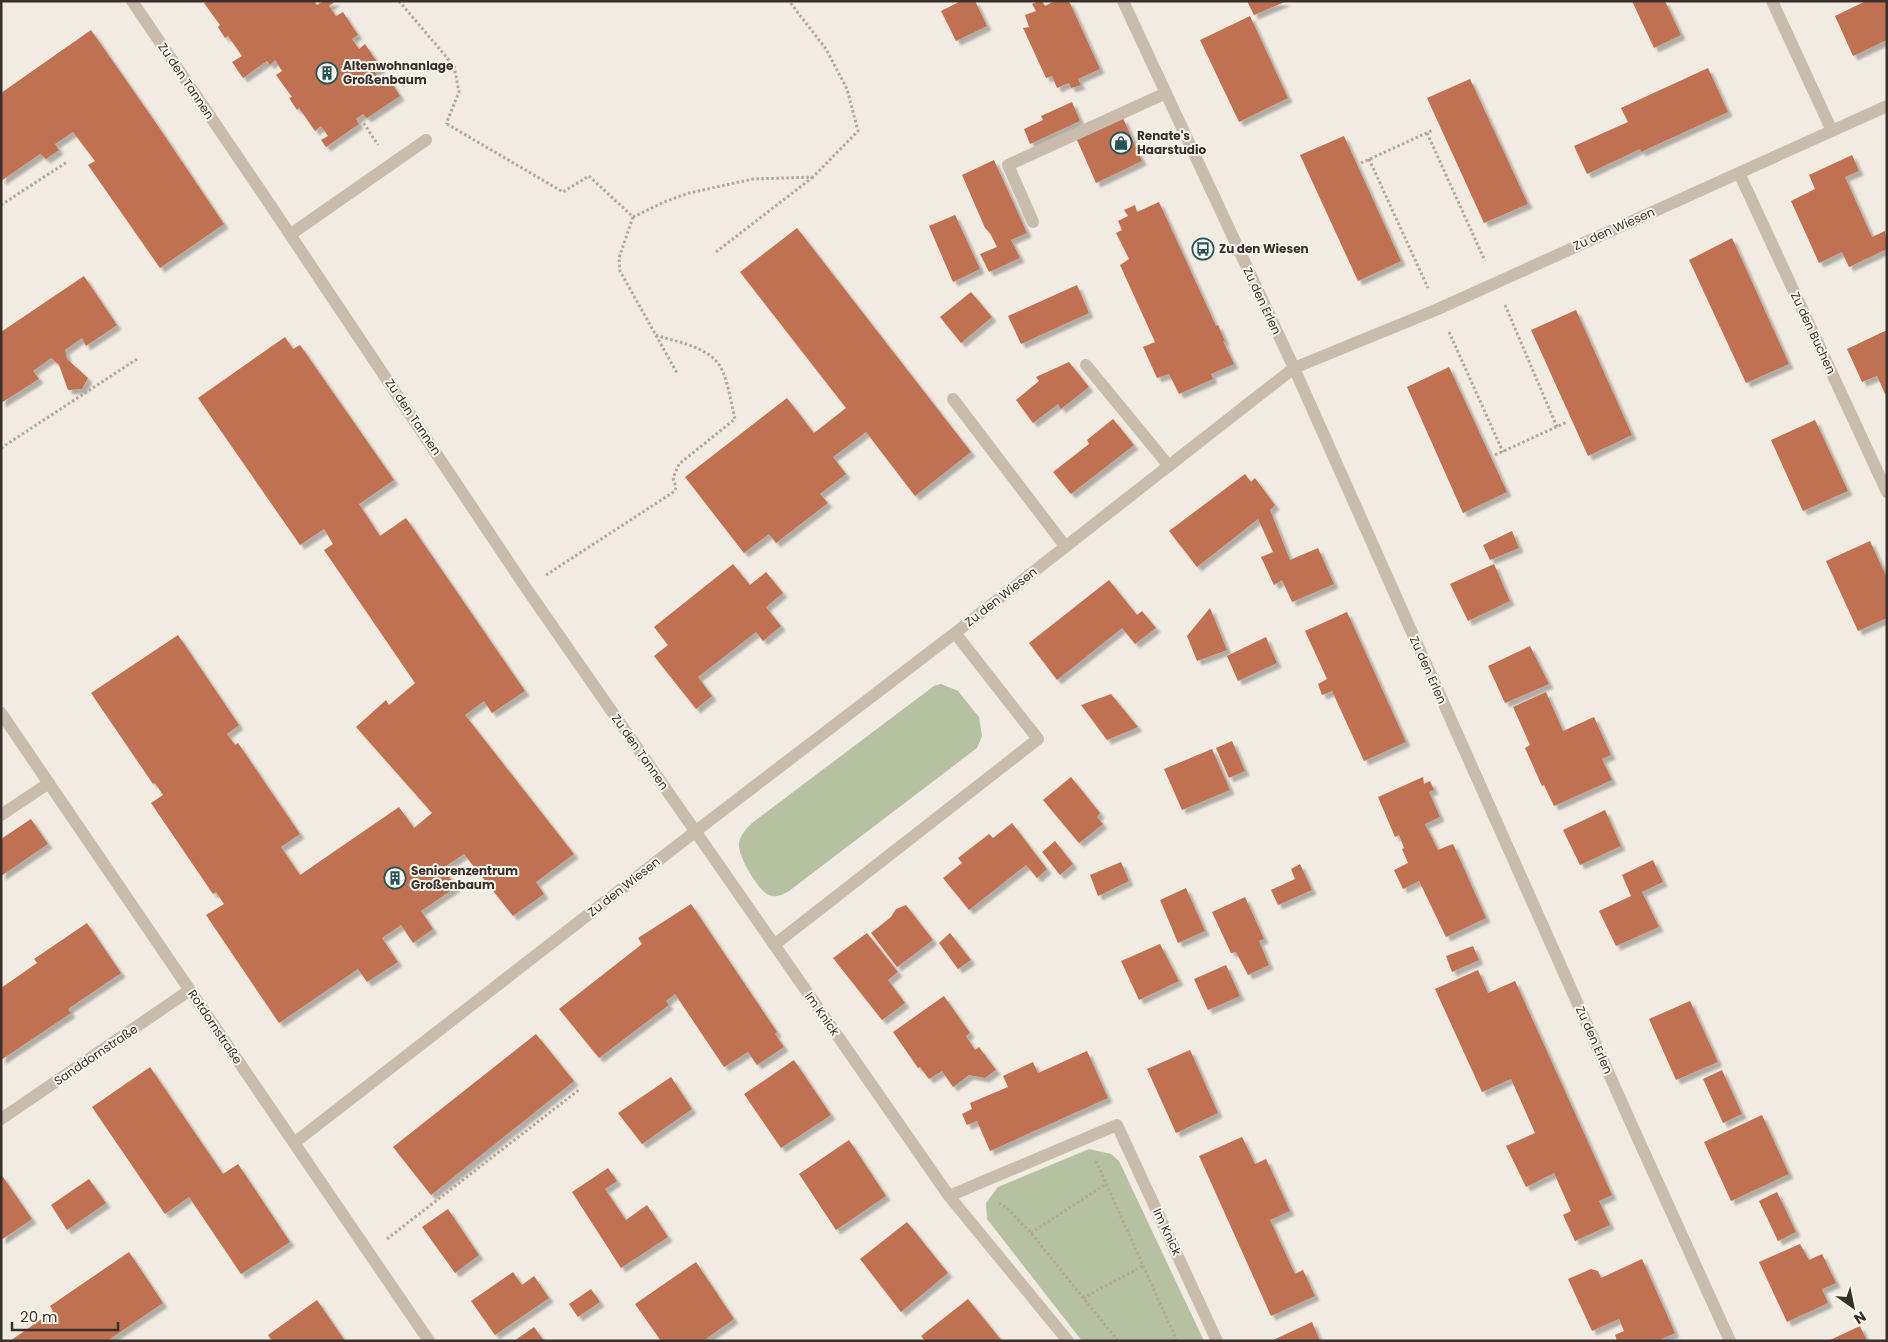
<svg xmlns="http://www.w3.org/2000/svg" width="1888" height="1342" viewBox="0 0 1888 1342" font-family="Poppins,sans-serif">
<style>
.green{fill:#b5c1a1}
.building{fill:#c07151;filter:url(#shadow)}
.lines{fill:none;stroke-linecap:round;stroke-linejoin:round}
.path{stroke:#b6a697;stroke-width:3;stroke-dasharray:2.5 2.5;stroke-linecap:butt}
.service{stroke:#cabcad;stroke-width:12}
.minor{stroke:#cabcad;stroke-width:12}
.labels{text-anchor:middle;stroke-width:4;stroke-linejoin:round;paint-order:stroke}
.poi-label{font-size:12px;font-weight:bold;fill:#39302b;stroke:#faf5ed;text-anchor:start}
.street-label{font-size:12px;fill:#39302b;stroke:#faf5ed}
</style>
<defs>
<filter id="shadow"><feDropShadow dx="4.5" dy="4.5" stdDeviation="1" flood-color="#0004"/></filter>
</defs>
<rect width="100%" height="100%" fill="#f2ebe1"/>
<path class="green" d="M941 684 958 691 979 717 982 736 977 748 789 891C782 895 775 899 767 894 757 888 737 855 739 843 741 834 746 829 752 823L934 686Z
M1089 1149 1111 1154 1119 1161 1204 1341H1082L987 1219 986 1203 998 1187Z"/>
<path class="building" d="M207 1H314L317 5 323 1H336L329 6 336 16 343 12 358 35 352 39 359 49 365 44 381 68 375 72 382 81 388 77 400 96 367 118 363 114 356 119 359 124 326 147 321 140 328 136 321 126 315 131 299 108 297 110 289 98 292 97 276 75 282 71 275 60 270 65 267 61 243 78 232 62 242 56 228 36 225 38 218 27 220 25 204 3Z
M961 1H975L987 26 956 41 941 11Z
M1039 1H1042L1045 6 1055 1H1069L1100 69 1078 79 1081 85 1071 88 1069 83 1057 88 1052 76 1046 78 1023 28 1029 27 1025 15 1036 11 1032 4Z
M1247 1H1287L1254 15Z
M1632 1H1665L1681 35 1654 48Z
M1866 1H1887V40L1853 56 1835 16Z
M1250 16 1288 98 1239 122 1200 40Z
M91 30 158 126 224 224 160 268 88 165 95 161 73 132 55 144 59 150 46 159 40 154 1 181V93Z
M1708 68 1728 112 1641 152 1640 149 1587 174 1574 146 1628 122 1621 108Z
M1470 79 1528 204 1484 223 1427 98Z
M1072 102 1080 121 1030 144 1024 129 1043 120 1041 116Z
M1123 118 1142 161 1096 183 1077 140Z
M1344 136 1401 261 1358 281 1300 155Z
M1852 155 1859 171 1845 177 1872 237 1885 231 1887 249 1849 267 1842 252 1819 263 1791 201 1815 189 1809 175Z
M994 160 1027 233 1011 240 1020 258 989 272 980 254 997 247 990 233 985 228 962 175Z
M1159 202 1216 326 1218 325 1225 341H1223L1234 364 1211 374 1213 379 1179 394 1169 374 1157 378 1143 347 1155 342 1120 265 1129 259 1116 233 1122 230 1118 221 1128 216 1124 210 1135 205 1137 212Z
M955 215 980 269 953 282 929 226Z
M797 228 971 452 915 496 866 432 833 457 846 474 820 494 828 503 776 543 769 534 744 553 685 477 787 398 814 433 846 408 740 272Z
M1732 238 1789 364 1746 383 1689 260Z
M84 276 117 325 86 346 82 338 65 350 67 359 88 378 82 389 68 390 59 365 51 358 33 371 39 379 1 403V332Z
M1077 285 1089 313 1021 344 1008 316Z
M971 292 992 317 961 343 940 317Z
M1576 310 1632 435 1588 456 1531 330Z
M1887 330V394H1885L1877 376 1862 382 1847 349Z
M285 337 293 349 300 345 394 480 359 504 380 536 406 518 525 691 492 713 484 701 465 715 574 854 536 882 544 894 513 916 464 854 443 868 456 887 421 911 433 929 413 943 401 925 382 938 398 962 367 982 358 969 279 1023 206 915 224 904 216 892 213 894 151 803 163 795 155 783 153 784 91 693 178 635 239 725 227 734 235 745 238 743 300 834 281 847 300 875 399 807 414 828 432 813 356 727 386 700 389 705 415 683 324 550 333 544 324 529 300 545 198 398Z
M1069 362 1089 387 1061 409 1058 404 1033 423 1016 400 1039 381 1036 377Z
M1449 367 1507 492 1463 513 1407 387Z
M1113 419 1134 445 1071 494 1053 472 1089 444 1087 440Z
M1815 420 1848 491 1803 511 1771 440Z
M1245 474 1251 482 1255 478 1275 505 1270 510 1290 560 1318 548 1334 584 1292 602 1282 580 1274 585 1261 557 1273 552 1258 519 1197 567 1169 531Z
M1512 531 1519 548 1490 560 1483 545Z
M1870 541 1887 578V618L1858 631 1826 561Z
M733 564 750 585 766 572 783 593 766 607 781 626 763 641 756 632 698 677 712 696 696 709 654 656 668 645 654 627Z
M1494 564 1510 601 1468 621 1450 584Z
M1109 580 1137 615 1142 611 1156 628 1135 644 1122 628 1057 680 1029 643Z
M1210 608 1227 650 1197 661 1187 636Z
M1347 612 1406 742 1364 761 1332 691 1322 695 1318 684 1327 679 1305 631Z
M1266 637 1277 663 1238 681 1227 656Z
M1530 646 1549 684 1505 703 1488 666Z
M1546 692 1563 731 1594 717 1611 755 1602 759 1612 780 1554 806 1544 785 1542 786 1525 748 1530 745 1513 707Z
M1111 694 1138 727 1107 740 1081 705Z
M1232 741 1245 771 1229 778 1216 748Z
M1212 749 1230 790 1182 810 1164 769Z
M1071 777 1100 813 1097 817 1103 824 1079 843 1043 800Z
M1423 777 1424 784 1430 781 1434 790 1429 792 1440 817 1425 824 1438 850 1453 844 1486 918 1446 937 1419 881 1403 889 1394 870 1408 863 1402 849 1404 848 1399 835 1395 837 1378 797Z
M1605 810 1621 846 1580 865 1563 830Z
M31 819 48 844 1 876V839Z
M1012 823 1047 869 1037 878 1026 865 969 910 943 878 962 863 958 858 989 834 993 838Z
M1055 841 1073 864 1060 875 1042 852Z
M1653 860 1663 882 1642 892 1659 927 1616 946 1599 911 1631 896 1622 875Z
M1121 862 1129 881 1098 896 1090 875Z
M1300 864 1312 890 1278 905 1271 890 1295 879 1291 869Z
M1186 888 1205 931 1178 943 1160 900Z
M1245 897 1264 939 1259 941 1269 965 1248 975 1236 952 1231 953 1212 912Z
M691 904 777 1032 775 1034 784 1047 757 1065 748 1052 724 1067 675 994 666 1001 669 1005 599 1058 559 1009 642 944 638 938Z
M906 905 933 940 897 967 871 933 891 917 896 909Z
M87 923 121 973 68 1009 71 1013 1 1060V988L37 963 34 959Z
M867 933 898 972 888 980 905 1003 882 1020 833 958Z
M950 933 971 960 958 969 939 943Z
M1160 944 1179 981 1139 1000 1121 961Z
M1473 946 1479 960 1452 972 1446 956Z
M1226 965 1240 996 1208 1010 1194 979Z
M1478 970 1488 993 1515 981 1612 1195 1599 1201 1610 1225 1575 1241 1563 1215 1571 1211 1554 1173 1526 1187 1506 1146 1535 1133 1511 1079 1482 1092 1435 989Z
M944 996 970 1033 966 1036 975 1050 979 1047 996 1070 985 1078 969 1075 953 1087 942 1071 929 1079 920 1067 918 1068 893 1032Z
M1690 1001 1718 1062 1676 1080 1649 1019Z
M536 1034 574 1081 431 1195 393 1147Z
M1190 1050 1218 1113 1176 1133 1147 1069Z
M1087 1051 1108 1098 990 1151 977 1121 967 1125 962 1114 972 1109 970 1103 1008 1087 1003 1076 1033 1062 1038 1073Z
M794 1060 831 1115 781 1148 744 1094Z
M150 1067 223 1174 238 1164 290 1242 241 1274 189 1197 165 1214 92 1107Z
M1722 1070 1742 1114 1723 1123 1703 1079Z
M671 1077 692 1109 642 1144 618 1113Z
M1762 1115 1789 1174 1731 1201 1704 1142Z
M1242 1137 1255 1164 1266 1159 1290 1211 1270 1220 1295 1274 1303 1270 1315 1296 1271 1316 1199 1156Z
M849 1140 886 1196 836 1230 799 1174Z
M608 1168 617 1181 605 1189 626 1220 647 1205 668 1237 621 1268 572 1192Z
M1 1174 32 1219 1 1240Z
M89 1179 106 1203 67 1230 51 1205Z
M1777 1192 1796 1232 1778 1241 1759 1201Z
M448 1209 479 1255 455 1273 422 1227Z
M907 1222 948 1273 901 1312 860 1259Z
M1800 1244 1809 1260 1822 1254 1836 1283 1822 1289 1828 1303 1787 1322 1759 1262Z
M129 1252 163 1303 107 1341H10L53 1311 50 1306Z
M1642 1259 1675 1333 1658 1341H1617L1615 1335 1624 1331 1619 1319 1592 1331 1568 1279 1591 1269 1598 1271 1601 1278Z
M696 1262 734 1319 703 1341H661L635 1304Z
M513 1272 522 1285 534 1276 549 1298 495 1335 471 1301Z
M591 1289 600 1302 578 1317 569 1304Z
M968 1299 1002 1341H925L921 1336Z
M317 1300 345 1341H272L268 1335Z
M1312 1322 1320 1341H1271Z
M1860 1326 1867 1341H1828Z
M534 1327 544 1341H514Z"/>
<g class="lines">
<path class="path" d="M399 1 454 66 459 92 446 124
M361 119 378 145
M447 124 563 192 589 176 633 217 664 202 689 193 753 179 813 177 858 131 847 89 826 49 789 1
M1427 133 1485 261
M1369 159 1428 288
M1361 163 1433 130
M1 205 67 162
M633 217 619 258 620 271 677 373
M716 252 813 177
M1505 305 1557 427
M1449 332 1503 452
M1 448 137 359
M1495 455 1567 422
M546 575 675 491 676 487 673 478 679 464 735 419C731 404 729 385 722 370 712 347 677 342 655 335
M1096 1161 1177 1341
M999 1203 1007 1208 1031 1233 1118 1341
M1031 1233 1106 1184
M387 1239 580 1089
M1083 1298 1143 1266"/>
<path class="service" d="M132 1 271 206
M1033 222 1008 165 1166 93
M291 234 426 140
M1086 365 1169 466
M953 399 1065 546
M1 815 49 783"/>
<path class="minor" d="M1123 1 1294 368 1634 1130 1730 1341
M1772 1 1832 131
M1739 173 1887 492
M271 206 526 588 949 1196 1068 1341
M1 713 429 1341
M774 945 1038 739 955 633
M1 1119 190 990
M294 1143 696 831 955 633 1294 368 1438 309 1887 106
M949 1196 1117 1125 1217 1341"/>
</g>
<defs>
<g id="building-ring" transform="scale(1.125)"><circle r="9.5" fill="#faf5ed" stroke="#225359" stroke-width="1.5"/><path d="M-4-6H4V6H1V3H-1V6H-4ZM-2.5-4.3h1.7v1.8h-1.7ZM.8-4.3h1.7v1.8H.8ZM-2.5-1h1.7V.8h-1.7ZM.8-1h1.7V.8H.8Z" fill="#225359"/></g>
<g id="shop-ring" transform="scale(1.125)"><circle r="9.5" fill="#faf5ed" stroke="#225359" stroke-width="1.5"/><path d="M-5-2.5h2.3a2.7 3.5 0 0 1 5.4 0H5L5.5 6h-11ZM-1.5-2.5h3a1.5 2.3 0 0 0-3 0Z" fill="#225359"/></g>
<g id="bus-ring" transform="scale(1.125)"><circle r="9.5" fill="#faf5ed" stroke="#225359" stroke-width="1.5"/><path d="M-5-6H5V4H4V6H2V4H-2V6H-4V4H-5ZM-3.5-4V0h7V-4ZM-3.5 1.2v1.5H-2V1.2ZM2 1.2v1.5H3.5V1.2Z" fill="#225359"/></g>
</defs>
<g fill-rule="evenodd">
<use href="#building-ring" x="327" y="73"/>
<use href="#shop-ring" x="1121" y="143"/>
<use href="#bus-ring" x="1203" y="249"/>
<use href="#building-ring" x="395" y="878"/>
</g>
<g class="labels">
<g class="poi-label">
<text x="343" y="70">Altenwohnanlage<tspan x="343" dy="14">Großenbaum</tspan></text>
<text x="1137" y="140">Renate's<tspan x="1137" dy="14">Haarstudio</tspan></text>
<text x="1219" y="253">Zu den Wiesen</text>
<text x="411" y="875">Seniorenzentrum<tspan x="411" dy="14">Großenbaum</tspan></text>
</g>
<g class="street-label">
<text transform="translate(186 81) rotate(56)" y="4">Zu den Tannen</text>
<text transform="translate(1614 229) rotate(-24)" y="4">Zu den Wiesen</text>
<text transform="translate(1262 301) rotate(65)" y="4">Zu den Erlen</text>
<text transform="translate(1813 333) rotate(65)" y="4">Zu den Buchen</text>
<text transform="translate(413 417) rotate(56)" y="4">Zu den Tannen</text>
<text transform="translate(1001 597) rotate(-38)" y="4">Zu den Wiesen</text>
<text transform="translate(1428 670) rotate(66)" y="4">Zu den Erlen</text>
<text transform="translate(640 752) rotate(55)" y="4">Zu den Tannen</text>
<text transform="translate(624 887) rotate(-38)" y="4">Zu den Wiesen</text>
<text transform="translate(822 1014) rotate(55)" y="4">Im Knick</text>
<text transform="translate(215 1027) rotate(56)" y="4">Rotdornstraße</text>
<text transform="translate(1594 1040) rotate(66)" y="4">Zu den Erlen</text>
<text transform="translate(96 1055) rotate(-34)" y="4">Sanddornstraße</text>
<text transform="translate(1167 1232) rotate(65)" y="4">Im Knick</text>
</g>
</g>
<rect width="1888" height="1342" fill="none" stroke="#39302b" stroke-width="5"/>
<g transform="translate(1853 1307) rotate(147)" stroke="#faf5ed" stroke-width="4" paint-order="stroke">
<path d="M0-4L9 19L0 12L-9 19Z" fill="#39302b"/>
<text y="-8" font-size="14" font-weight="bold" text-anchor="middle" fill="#39302b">N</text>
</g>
<path d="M12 1322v8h106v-8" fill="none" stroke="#39302b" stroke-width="2.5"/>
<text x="20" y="1322" font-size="15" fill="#39302b" stroke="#faf5ed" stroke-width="4" paint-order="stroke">20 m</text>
</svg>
